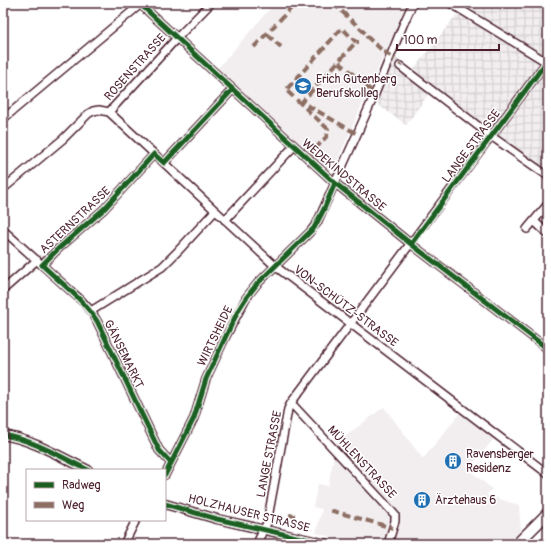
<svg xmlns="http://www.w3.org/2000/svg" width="551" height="547" viewBox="0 0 551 547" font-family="Pangolin,sans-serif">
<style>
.built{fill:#f2eeef}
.industrial{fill:url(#industrial-grid)}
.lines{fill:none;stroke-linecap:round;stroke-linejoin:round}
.minor-casing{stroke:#4a1f2b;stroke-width:10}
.tertiary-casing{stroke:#4a1f2b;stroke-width:11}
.secondary-casing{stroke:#4a1f2b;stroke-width:13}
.minor{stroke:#fff;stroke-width:7}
.tertiary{stroke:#fff;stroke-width:8}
.secondary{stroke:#fff;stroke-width:10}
.quiet{stroke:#8d6e63;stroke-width:4;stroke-dasharray:8 4;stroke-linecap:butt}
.cycleway-casing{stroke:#fff;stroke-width:8}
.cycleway{stroke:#1b5e20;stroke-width:5}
.labels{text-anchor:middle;stroke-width:3;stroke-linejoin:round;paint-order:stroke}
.street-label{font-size:12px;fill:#4a1f2b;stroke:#fff}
.poi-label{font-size:12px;fill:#4a1f2b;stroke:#fff;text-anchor:start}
</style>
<defs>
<pattern id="industrial-grid" width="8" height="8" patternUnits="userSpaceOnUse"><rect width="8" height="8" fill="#f2eeef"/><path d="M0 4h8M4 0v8" fill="none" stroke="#d1cccd"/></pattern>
</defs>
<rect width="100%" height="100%" fill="#fff"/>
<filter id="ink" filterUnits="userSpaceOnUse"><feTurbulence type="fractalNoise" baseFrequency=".025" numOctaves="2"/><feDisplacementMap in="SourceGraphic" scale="8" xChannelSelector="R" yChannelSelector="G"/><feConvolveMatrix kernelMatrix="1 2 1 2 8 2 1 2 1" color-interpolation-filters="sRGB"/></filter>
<g filter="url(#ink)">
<path class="built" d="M275 3H407L334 168 332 170H328L324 167 217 69Z
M384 407 423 459 460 413 494 439 468 469 492 489 486 495 519 505 521 531 504 544H358L316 533 322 509 313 507 318 484 328 486 334 456 339 452 334 445Z
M264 536 299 544H262Z"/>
<path class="industrial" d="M440 3H548V53L540 64 548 70V170L489 130 433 88 406 125 377 104 396 58 413 70 457 14Z"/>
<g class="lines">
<g class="minor-casing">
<path id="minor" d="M139 3 335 183 411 244 548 349
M450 3 548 63
M400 66 491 136 548 176
M109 112 177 38 211 3
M3 119 142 3
M164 163 233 89
M3 189 63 139 88 114 93 111 99 110 109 112 275 266 548 474
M225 220 294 146
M534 221 548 234
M527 229 548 204
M3 230 82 301 91 311 97 321 159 450 171 463
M42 265 58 249 104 209 154 154
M3 290 37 260
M91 311 162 267 178 251 215 211
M291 403 386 505 395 515V521L388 544
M165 475 194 418 206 379 225 338 246 298 257 284 309 233 317 223 375 94 403 25 413 3
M124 544 136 520
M258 544 259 539 267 523 287 415 288 409 291 403 548 60"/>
</g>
<g class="tertiary-casing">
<path id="tertiary" d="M3 435C31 439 63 458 88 470
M165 504 217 519 327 544"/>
</g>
<g class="secondary-casing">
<path id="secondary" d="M517 544 548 513"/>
</g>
<use href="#minor" class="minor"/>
<use href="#tertiary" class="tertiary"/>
<use href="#secondary" class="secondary"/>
<path class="quiet" d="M333 3 366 34 365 35 383 51 395 59
M267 34 281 47
M254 47 296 3
M339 62 375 94
M400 66 401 64
M300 104 356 42H359
M307 105 357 134
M307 158 327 136 328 129 286 90 342 28 356 42
M333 513V511L393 528
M289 515 295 516"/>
<g class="cycleway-casing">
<path id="cycleway" d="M139 3 335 183 411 244 548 349
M411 244 548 60
M3 435C31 439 63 458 88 470
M171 463 159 450 97 321C83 299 61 283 42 265L58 249 104 209 154 154 164 163 233 89
M165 475 194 418 206 379 225 338 239 309 246 298 257 284 314 228 324 209 335 183
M165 504 217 519 327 544"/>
</g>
<use href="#cycleway" class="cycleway"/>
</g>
</g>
<defs>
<g id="school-disc" transform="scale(0.9)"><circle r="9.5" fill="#1f6fb2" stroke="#fff"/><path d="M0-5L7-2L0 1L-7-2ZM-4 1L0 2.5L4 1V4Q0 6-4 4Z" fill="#fff"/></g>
<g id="building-disc" transform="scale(0.9)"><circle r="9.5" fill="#1f6fb2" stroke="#fff"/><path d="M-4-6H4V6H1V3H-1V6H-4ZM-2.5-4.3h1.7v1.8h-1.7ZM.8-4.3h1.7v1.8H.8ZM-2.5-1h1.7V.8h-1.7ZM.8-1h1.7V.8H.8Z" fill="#fff"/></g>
</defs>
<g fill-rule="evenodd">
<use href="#school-disc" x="303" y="86"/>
<use href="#building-disc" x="453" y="461"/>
<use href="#building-disc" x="422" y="500"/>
</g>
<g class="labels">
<g class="street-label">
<text transform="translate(135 67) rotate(-48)" y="4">ROSENSTRASSE</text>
<text transform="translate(471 146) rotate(-53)" y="4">LANGE STRASSE</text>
<text transform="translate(344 175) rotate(40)" y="4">WEDEKINDSTRASSE</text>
<text transform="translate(75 220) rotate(-43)" y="4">ASTERNSTRASSE</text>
<text transform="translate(346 306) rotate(37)" y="4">VON-SCHÜTZ-STRASSE</text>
<text transform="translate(215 336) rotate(-64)" y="4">WIRTSHEIDE</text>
<text transform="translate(124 354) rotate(64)" y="4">GÄNSEMARKT</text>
<text transform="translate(269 454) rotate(-79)" y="4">LANGE STRASSE</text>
<text transform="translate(362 462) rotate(47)" y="4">MÜHLENSTRASSE</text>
<text transform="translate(249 513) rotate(14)" y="4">HOLZHAUSER STRASSE</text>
</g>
<g class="poi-label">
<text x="316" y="83">Erich Gutenberg<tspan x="316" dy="14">Berufskolleg</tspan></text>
<text x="466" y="458">Ravensberger<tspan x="466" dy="14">Residenz</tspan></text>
<text x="435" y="504">Ärztehaus 6</text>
</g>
</g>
<rect width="551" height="547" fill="none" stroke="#fff" stroke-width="16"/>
<rect x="8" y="8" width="535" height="531" fill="none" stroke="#4a1f2b" stroke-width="1.5" filter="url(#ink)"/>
<rect x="26" y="469" width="140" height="52" fill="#ffffff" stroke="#b7a5aa"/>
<rect x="34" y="482" width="20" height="6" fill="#1b5e20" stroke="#b7a5aa"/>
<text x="62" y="489" font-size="12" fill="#4a1f2b">Radweg</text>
<rect x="34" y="502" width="20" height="6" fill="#8d6e63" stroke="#b7a5aa"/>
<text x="62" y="509" font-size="12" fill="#4a1f2b">Weg</text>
<path d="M397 44v6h102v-6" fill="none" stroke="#4a1f2b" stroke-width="2"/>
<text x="403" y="44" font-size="12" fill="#4a1f2b" stroke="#ffffff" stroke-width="3" paint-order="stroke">100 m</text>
</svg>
